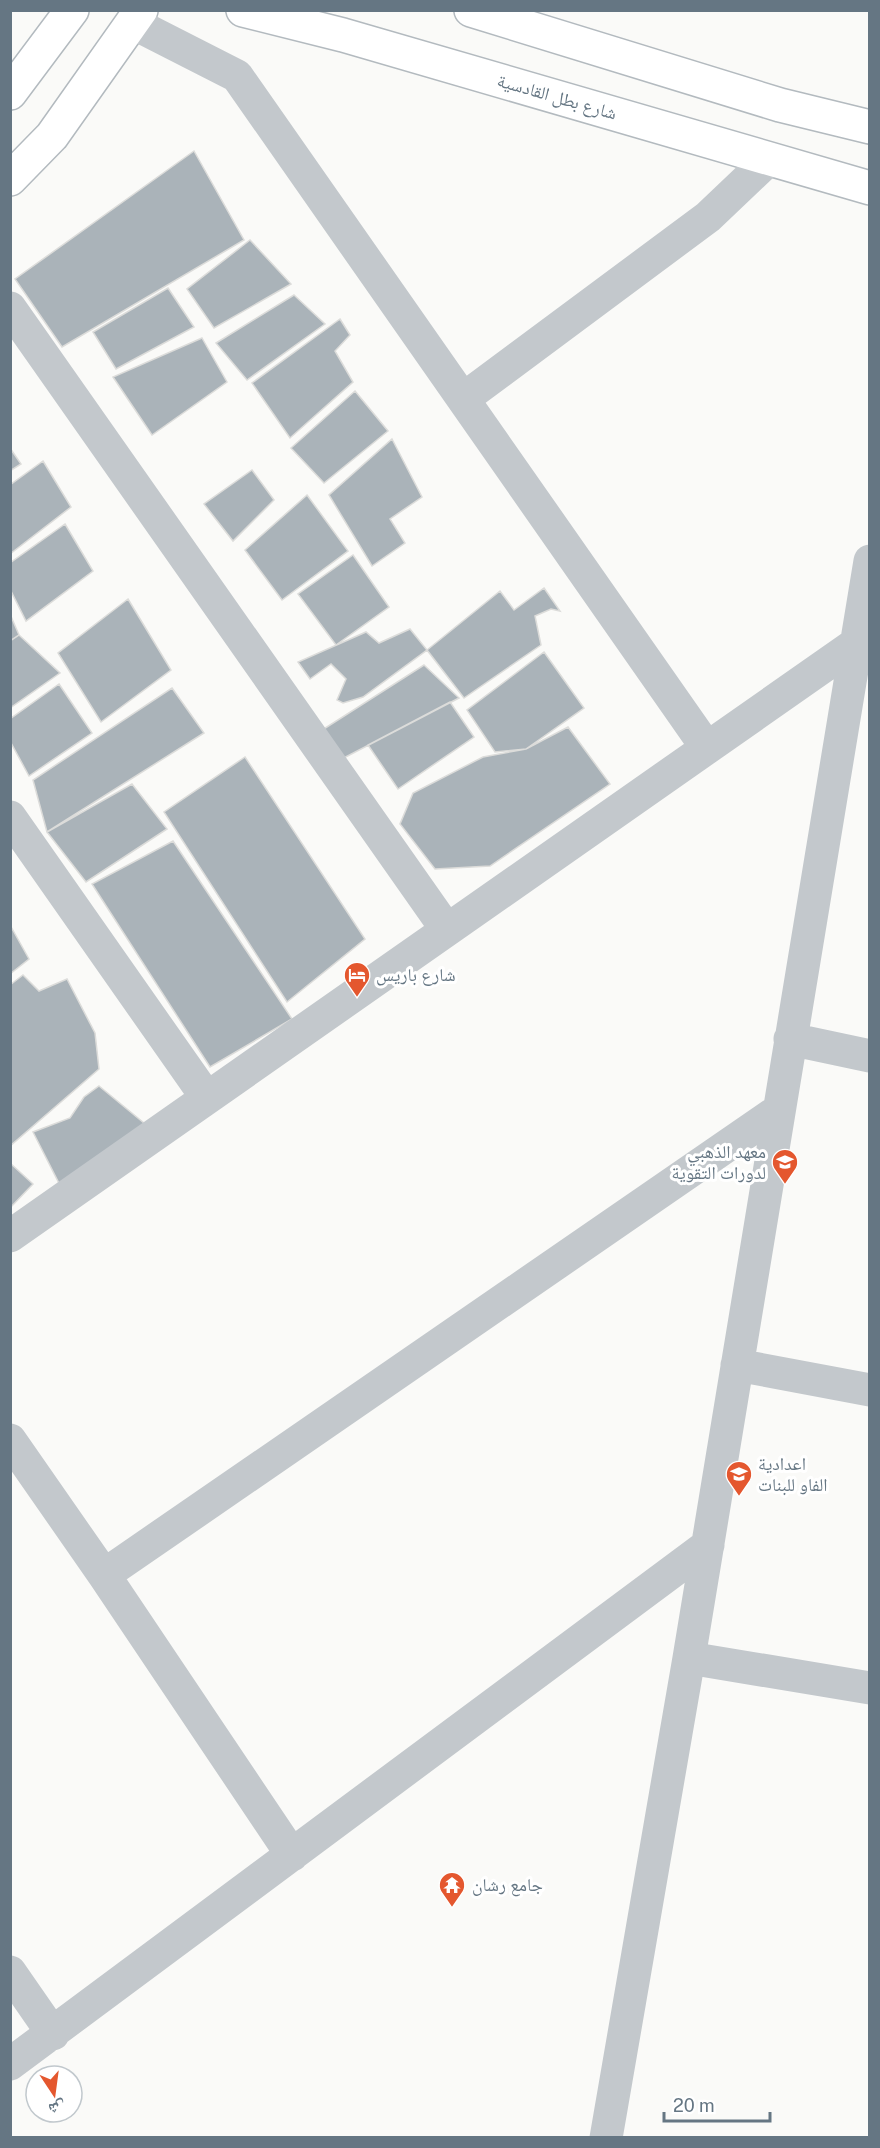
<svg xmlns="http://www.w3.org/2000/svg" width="880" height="2148" viewBox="0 0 880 2148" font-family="'Public Sans','Noto Naskh Arabic',sans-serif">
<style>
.building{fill:#aab3b9;stroke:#dcdcda;stroke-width:1.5}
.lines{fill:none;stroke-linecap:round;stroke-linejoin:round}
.secondary-casing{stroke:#b3babf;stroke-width:36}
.street{stroke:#c3c8cc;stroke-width:33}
.secondary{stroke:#fff;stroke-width:33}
.labels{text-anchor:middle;stroke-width:6;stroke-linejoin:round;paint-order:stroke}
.street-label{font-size:18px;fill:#657683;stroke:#fff}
.poi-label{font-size:18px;fill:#657683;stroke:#fff;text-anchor:start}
</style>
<rect width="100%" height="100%" fill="#fafaf8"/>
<path class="building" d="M194 151 244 240 62 347 15 279Z
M250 240 291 284 214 328 187 289Z
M168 288 194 327 116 369 93 332Z
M294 295 325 324 247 380 216 343Z
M340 319 350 335 335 351 353 382 290 438 252 383Z
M202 338 227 382 152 435 113 377Z
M355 391 388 431 324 483 291 448Z
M392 439 422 497 390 519 405 543 372 566 329 495Z
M10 448 21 464 10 471Z
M43 461 71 507 10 554V485Z
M252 470 274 500 233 541 204 504Z
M307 495 348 551 282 600 245 550Z
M65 524 93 571 26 621 10 589V563Z
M353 555 389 607 336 645 298 594Z
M544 588 560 611 551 609 535 616 541 645 464 698 427 650 500 591 514 610Z
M128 599 171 670 101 722 58 653Z
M10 614 19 635 10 641Z
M410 629 427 650 363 697 343 703 337 700 346 679 331 664 310 679 298 662 366 632 379 643Z
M19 635 60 673 10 708V641Z
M544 652 584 708 526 749 495 752 467 710Z
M424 665 459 698 338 761 319 732Z
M59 684 92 733 29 776 10 741V719Z
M172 688 204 733 47 832 33 780Z
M450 702 474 737 398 789 368 745Z
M568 727 610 784 490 866 435 869 400 824 413 793 483 757 526 749Z
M245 757 365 939 287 1002 164 812Z
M132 784 167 829 86 882 47 832Z
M173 841 292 1019 210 1067 92 884Z
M10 925 29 959 10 974Z
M23 975 39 991 67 979 95 1033 99 1069 10 1146V985Z
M99 1086 150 1128 66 1197 33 1132 70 1118 84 1097Z
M10 1163 33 1184 10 1208Z"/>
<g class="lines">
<g class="secondary-casing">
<path id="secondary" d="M243 10 343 35 870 188
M471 10 780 105 870 127
M10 93 72 10
M10 179 52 136 141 10"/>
</g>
<path class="street" d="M133 23 237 76 707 748
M10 308 447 930
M463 399 708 217 769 159
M10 817 207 1098
M790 1039 870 1056
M10 1236 854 645
M737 1365 870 1390
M10 1440 104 1575 292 1855
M104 1575 779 1110
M689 1658 870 1688
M10 1972 53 2034
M10 2064 708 1545
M606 2138 689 1658 870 561"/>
<use href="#secondary" class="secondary"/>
</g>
<defs>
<g id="hotel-pin" transform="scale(1.35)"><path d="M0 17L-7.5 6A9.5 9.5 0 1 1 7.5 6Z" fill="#e4572e" stroke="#fff"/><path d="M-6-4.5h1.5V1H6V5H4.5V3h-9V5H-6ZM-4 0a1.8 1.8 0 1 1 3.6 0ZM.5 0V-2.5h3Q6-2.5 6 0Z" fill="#fff"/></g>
<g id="school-pin" transform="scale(1.35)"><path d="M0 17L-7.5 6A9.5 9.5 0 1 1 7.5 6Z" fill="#e4572e" stroke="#fff"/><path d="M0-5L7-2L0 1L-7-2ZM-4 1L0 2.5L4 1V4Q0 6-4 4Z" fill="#fff"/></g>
<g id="temple-pin" transform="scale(1.35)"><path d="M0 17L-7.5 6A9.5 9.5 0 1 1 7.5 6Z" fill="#e4572e" stroke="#fff"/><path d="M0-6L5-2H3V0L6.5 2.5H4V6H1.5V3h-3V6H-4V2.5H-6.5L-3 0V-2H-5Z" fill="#fff"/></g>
</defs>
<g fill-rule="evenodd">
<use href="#hotel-pin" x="357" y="975"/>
<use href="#school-pin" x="785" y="1162"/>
<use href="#school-pin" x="739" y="1474"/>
<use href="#temple-pin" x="452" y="1885"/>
</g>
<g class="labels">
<g class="street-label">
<text transform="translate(557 97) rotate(16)" y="6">شارع بطل القادسية</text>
</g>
<g class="poi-label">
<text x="376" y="981">شارع باريس</text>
<text x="766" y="1158" text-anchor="end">معهد الذهبي<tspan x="766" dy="21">لدورات التقوية</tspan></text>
<text x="758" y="1470">اعدادية<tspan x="758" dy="21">الفاو للبنات</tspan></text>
<text x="472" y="1891">جامع رشان</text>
</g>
</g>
<rect width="880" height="2148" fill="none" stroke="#657683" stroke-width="24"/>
<g transform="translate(54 2094) rotate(167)"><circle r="28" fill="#ffffff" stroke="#c1c8cd" stroke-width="1.5"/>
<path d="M0-4.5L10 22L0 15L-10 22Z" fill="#e4572e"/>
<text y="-9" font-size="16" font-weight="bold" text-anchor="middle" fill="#657683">ش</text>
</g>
<path d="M664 2112v9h106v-9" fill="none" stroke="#657683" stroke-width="3"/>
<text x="673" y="2112" font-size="18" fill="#657683" stroke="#ffffff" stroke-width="4.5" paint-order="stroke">20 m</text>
</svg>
